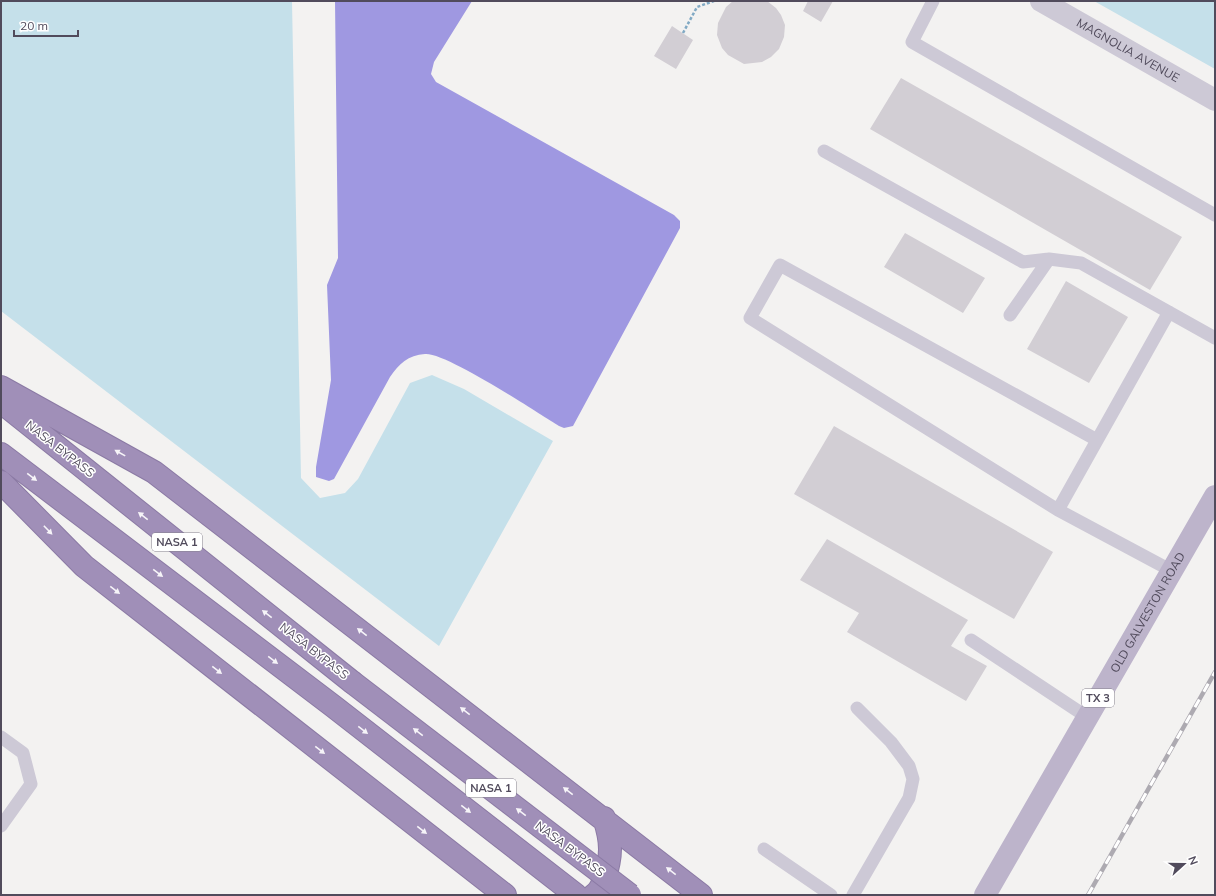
<svg xmlns="http://www.w3.org/2000/svg" width="1216" height="896" viewBox="0 0 1216 896" font-family="Mulish,sans-serif">
<style>
.green{fill:#c5e0ea}
.water{fill:#9f98e1}
.building{fill:#d2ced4}
.lines{fill:none;stroke-linecap:round;stroke-linejoin:round}
.motorway-casing{stroke:#8b7aa4;stroke-width:24}
.path{stroke:#81a9c4;stroke-width:2.5;stroke-dasharray:3 2;stroke-linecap:butt}
.service{stroke:#cdc9d6;stroke-width:13}
.minor{stroke:#cdc9d6;stroke-width:22}
.primary{stroke:#bdb4cb;stroke-width:22}
.motorway{stroke:#a08fb8;stroke-width:22}
.rail-casing{stroke:#adaab1;stroke-width:4.5}
.rail{stroke:#fff;stroke-width:3;stroke-dasharray:9;stroke-linecap:butt}
.motorway-bridge-casing{stroke:#8b7aa4;stroke-width:24;stroke-linecap:butt}
.motorway-bridge{stroke:#a08fb8;stroke-width:22}
.oneway{fill:#f6f4f8}
.labels{text-anchor:middle;stroke-width:3;stroke-linejoin:round;paint-order:stroke}
.shield{fill:#fff;stroke:#85818d;stroke-width:1}
.shield-label{font-size:11px;font-weight:bold;fill:#514b5c}
.street-label{font-size:12px;fill:#514b5c;stroke:#fff}
</style>
<rect width="100%" height="100%" fill="#f3f2f1"/>
<path class="green" d="M1 1H292L301 478 320 498 345 493 358 479 410 383 432 375 464 389 553 441 439 646 1 311Z
M1094 1H1215V69Z"/>
<path class="water" d="M335 1H472L434 62 431 74 436 82 674 215 680 221V228L573 426 564 428 559 426C536 412 446 352 425 354 408 355 399 364 390 377L334 479 329 481 316 477V467L331 380 327 285 338 258Z"/>
<path class="building" d="M733 1H767L776 8 781 15 785 25 784 37 779 49 771 57 762 62 744 64 728 55 722 48 717 35 718 23 726 7Z
M808 1H833L821 22 803 11Z
M672 26 693 40 676 69 654 56Z
M901 78 1182 237 1150 290 870 129Z
M905 233 985 278 963 313 884 267Z
M1066 281 1128 317 1089 383 1027 349Z
M834 426 1053 552 1014 619 794 494Z
M827 539 968 620 951 646 987 666 966 701 847 632 859 613 800 580Z"/>
<g class="lines">
<g class="motorway-casing">
<path id="motorway" d="M1 387 154 472 701 895
M1 402 352 682
M1 454 333 706 576 895
M1 482 84 566 505 895
M594 895C600 891 601 887 604 880 612 856 612 842 604 818"/>
</g>
<path class="path" d="M683 33 697 7 714 1"/>
<path class="service" d="M933 1 912 42 1215 215
M824 151 1023 262 1049 259 1081 263 1215 338
M1010 315 1049 259
M1097 440 780 265 750 318 1058 510 1172 571
M1058 510 1169 312
M971 640 1087 717
M1 737 23 753 31 784 1 826
M764 849 831 895
M853 895 909 798 913 779 909 766 891 742 857 708"/>
<path class="minor" id="s1" d="M1041 1 1215 100"/>
<path class="primary" id="s2" d="M985 895 1215 496"/>
<use href="#motorway" class="motorway"/>
<g class="rail-casing">
<path id="rail" d="M1088 895 1215 672"/>
</g>
<use href="#rail" class="rail"/>
<g class="motorway-bridge-casing">
<path id="motorway-bridge" d="M352 682 630 895"/>
</g>
<use href="#motorway-bridge" class="motorway-bridge"/>
</g>
<defs><path id="oneway-solid" d="M-6-.8H1V-3.2L6.5 0L1 3.2V.8H-6Z"/></defs>
<g class="oneway">
<use href="#oneway-solid" transform="translate(120 453) rotate(-151)"/>
<use href="#oneway-solid" transform="translate(32 477) rotate(37)"/>
<use href="#oneway-solid" transform="translate(143 516) rotate(-142)"/>
<use href="#oneway-solid" transform="translate(48 530) rotate(46)"/>
<use href="#oneway-solid" transform="translate(158 573) rotate(37)"/>
<use href="#oneway-solid" transform="translate(115 590) rotate(38)"/>
<use href="#oneway-solid" transform="translate(267 614) rotate(-142)"/>
<use href="#oneway-solid" transform="translate(362 632) rotate(-142)"/>
<use href="#oneway-solid" transform="translate(273 660) rotate(37)"/>
<use href="#oneway-solid" transform="translate(217 670) rotate(38)"/>
<use href="#oneway-solid" transform="translate(465 711) rotate(-142)"/>
<use href="#oneway-solid" transform="translate(363 730) rotate(38)"/>
<use href="#oneway-solid" transform="translate(418 732) rotate(-143)"/>
<use href="#oneway-solid" transform="translate(320 750) rotate(38)"/>
<use href="#oneway-solid" transform="translate(568 791) rotate(-142)"/>
<use href="#oneway-solid" transform="translate(466 809) rotate(38)"/>
<use href="#oneway-solid" transform="translate(521 812) rotate(-143)"/>
<use href="#oneway-solid" transform="translate(422 830) rotate(38)"/>
<use href="#oneway-solid" transform="translate(671 871) rotate(-142)"/>
</g>
<g class="labels">
<g class="shield">
<rect x="152" y="533" width="50" height="18" rx="3"/>
<rect x="1082" y="689" width="32" height="18" rx="3"/>
<rect x="466" y="779" width="50" height="18" rx="3"/>
</g>
<g class="shield-label">
<text x="177" y="546">NASA 1</text>
<text x="1098" y="702">TX 3</text>
<text x="491" y="792">NASA 1</text>
</g>
<g class="street-label">
<text dy="4" stroke="none"><textPath href="#s1" startOffset="100">MAGNOLIA AVENUE</textPath></text>
<text transform="translate(60 449) rotate(38)" y="4">NASA BYPASS</text>
<text dy="4" stroke="none"><textPath href="#s2" startOffset="326">OLD GALVESTON ROAD</textPath></text>
<text transform="translate(314 651) rotate(38)" y="4">NASA BYPASS</text>
<text transform="translate(570 849) rotate(37)" y="4">NASA BYPASS</text>
</g>
</g>
<rect width="1216" height="896" fill="none" stroke="#514b5c" stroke-width="4"/>
<g transform="translate(1184 864) rotate(69)" stroke="#ffffff" stroke-width="3" paint-order="stroke">
<path d="M0-3L7 15L0 10L-7 15Z" fill="#514b5c"/>
<text y="-6" font-size="11" font-weight="bold" text-anchor="middle" fill="#514b5c">N</text>
</g>
<path d="M14 30v6h64v-6" fill="none" stroke="#514b5c" stroke-width="2"/>
<text x="20" y="30" font-size="12" fill="#514b5c" stroke="#ffffff" stroke-width="3" paint-order="stroke">20 m</text>
</svg>
